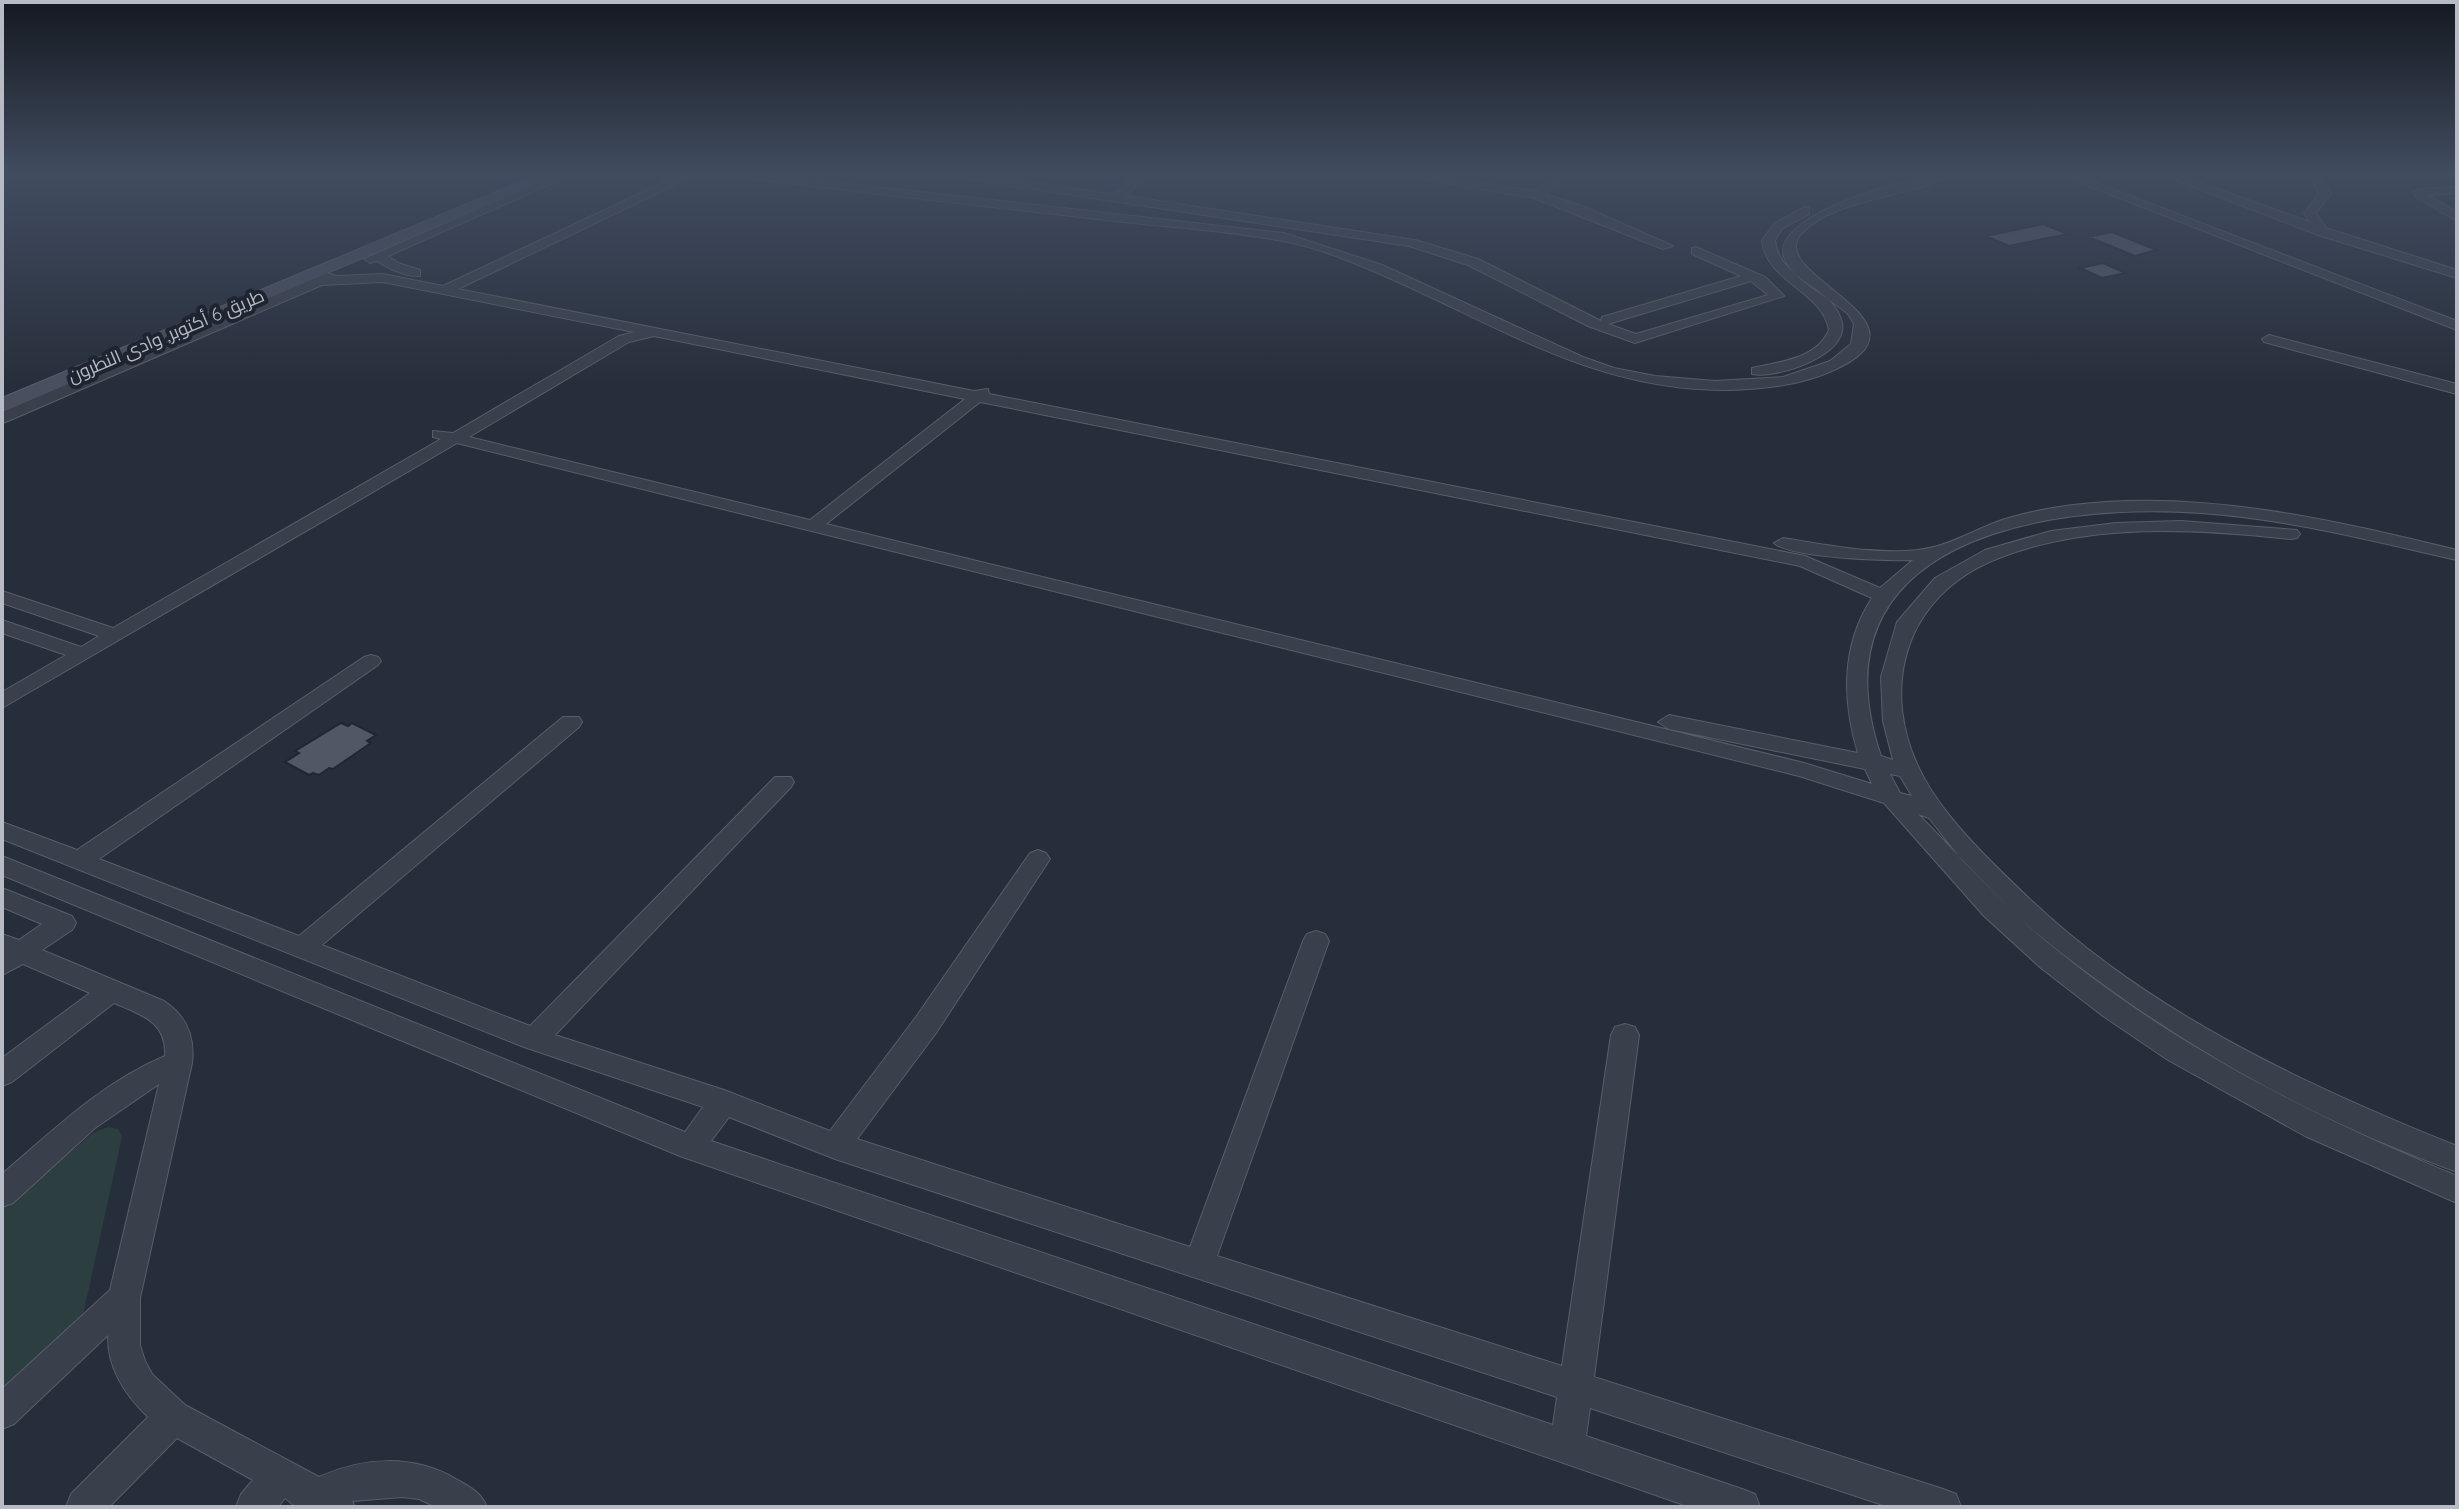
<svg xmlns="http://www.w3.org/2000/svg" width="2459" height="1509" viewBox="0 0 2459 1509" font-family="Quicksand,Cairo,sans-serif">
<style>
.green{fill:#2d3e40}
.building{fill:#505765;stroke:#212732;stroke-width:2}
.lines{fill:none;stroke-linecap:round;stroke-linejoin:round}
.street-casing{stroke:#585e69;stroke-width:2}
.secondary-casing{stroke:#585e69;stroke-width:2}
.street{fill:#3a404b;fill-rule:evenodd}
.secondary{fill:#494f5e;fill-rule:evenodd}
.labels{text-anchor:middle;stroke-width:8;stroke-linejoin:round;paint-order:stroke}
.far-street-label{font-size:18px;fill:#b6bbc6;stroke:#1f2530}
</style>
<rect width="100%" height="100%" fill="#272e3b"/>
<path class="green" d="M108 1127 118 1129 122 1137 83 1315 2 1393V1209L93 1133Z"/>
<path class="building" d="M2043 224 2068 234 2009 246 1986 236Z
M2112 232 2157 250 2135 256 2088 237Z
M2103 263 2126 273 2102 278 2080 268Z
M341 723 348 726 352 723 376 735 367 741 371 743 333 769 329 768 319 775 313 773 309 775 285 762 299 753 295 751Z"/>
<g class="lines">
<g class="street-casing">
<path id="street" d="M559 174H573L388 256 398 263 420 270V276C405 277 389 269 377 261L370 263 364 259Z
M690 174H708L681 182 458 289 974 391 988 389 989 394 1805 556 1880 588 1913 560C1887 561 1790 558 1774 543L1783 538C1827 545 1891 558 1934 547 1957 541 1979 528 2002 520 2024 513 2050 508 2073 505 2202 489 2332 520 2457 550V560C2373 541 2288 519 2201 513 2044 502 1808 541 1881 756L1893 760 1883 721 1881 677 1897 622 1935 578 1985 550 2051 531 2116 523 2181 521 2297 530 2300 534 2297 538 2291 539C2196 529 2091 522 1999 558 1903 595 1877 692 1924 778 1947 821 1998 869 2033 902 2152 1014 2307 1086 2457 1146V1172C2297 1114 2151 1029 2021 920 2149 1033 2299 1111 2457 1176V1203L2305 1136 2168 1060 2103 1016 2041 968 1984 916 1884 803 1799 776 457 443 2 708V692L66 655 2 633V620L81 647 99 636 2 603V591L113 628 441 439 433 437V431L453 433 619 336 634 332 383 282 322 285 8 421 2 423V412L326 273 337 276 383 274 443 286 673 178ZM654 336 965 399 810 520 469 437 629 342ZM980 402 1800 566 1872 598C1841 645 1842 701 1858 753L1669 715 1658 722 1669 729 1865 769 1872 784 1804 763 826 524ZM1890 774 1900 776 1912 796 1900 793ZM1918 814 1929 818 1961 859 2017 916Z
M729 174H760L1284 233 1382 265 1583 357 1614 368 1655 376 1715 381 1783 377 1830 361 1851 344 1854 324 1848 314C1829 297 1793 282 1784 257 1770 213 1922 172 1954 174 1915 197 1837 197 1802 233 1761 275 1944 321 1834 370 1799 386 1763 389 1725 390 1595 390 1503 328 1389 278 1355 263 1320 248 1283 241 1225 230 1164 227 1106 220 982 206 859 192 735 177Z
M947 174H972L1111 194 1119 191 1137 174H1148L1126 196 1415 240 1478 259 1601 321 1602 317 1741 276 1692 254V248L1696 247 1765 277 1784 296 1635 343 1588 326 1468 265 1409 246 953 177ZM1751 281 1768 295 1636 334 1608 324Z
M1393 174H1418L1534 191 1557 174H1568L1545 194 1582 206 1673 246 1663 249 1534 198Z
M2058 174H2073L2457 321V330Z
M2160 174H2175L2310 222 2304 213 2319 194 2309 174H2320L2331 194 2316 213 2326 228 2457 270V278L2318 235Z
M2457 187V193L2428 195 2457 212V221L2417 198 2413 192 2419 189Z
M1805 207 1809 208V214L1783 228 1775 240C1779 280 1829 284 1841 319 1854 354 1777 379 1752 374V368C1779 362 1817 359 1829 330 1822 290 1766 283 1762 240L1775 223Z
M2269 335 2457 384V394L2264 342 2262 339Z
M371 655 378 657 381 661 378 665 99 859 299 936 563 717H579L582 722 579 727 322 945 530 1026 775 777H791L794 782 791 787 555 1035 724 1090 830 1131 916 1017 1030 853 1038 850 1046 853 1050 859 1046 865 936 1033 857 1139 1190 1247 1303 941 1307 934 1316 931 1325 934 1329 941 1217 1256 1562 1366 1611 1035 1615 1027 1625 1024 1635 1027 1639 1035 1594 1377 1943 1489 1956 1494 1961 1507H1889L1590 1408 1586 1436 1742 1489 1755 1494 1760 1507H1690L680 1156 2 875V856L685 1132 703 1107 524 1047 2 839V822L77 850 364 657ZM729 1117 835 1159 1557 1397 1553 1425 711 1141Z
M2 888 72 916 76 923 72 930 42 950 164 1001C187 1016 195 1037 192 1063L140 1298V1345L145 1361 152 1374 185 1405 319 1477C363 1457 413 1454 456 1479 470 1487 481 1492 487 1507H436L419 1499 403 1497 352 1501 355 1507H296L285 1498 278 1507H236L241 1494 253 1480 177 1438 109 1507H66L71 1494 148 1417C126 1396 107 1368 108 1335L14 1424 2 1429V1389L110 1290 159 1084 95 1128 13 1203 2 1207V1174C54 1130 101 1083 165 1056 167 1022 142 1015 114 1003L12 1082 2 1086V1058L90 993 23 964 2 975V934L19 940 42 924 2 907Z"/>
</g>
<g class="secondary-casing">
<path id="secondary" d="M539 174H559L2 412V398Z"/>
</g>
<use href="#street" class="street"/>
<use href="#secondary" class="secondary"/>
</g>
<linearGradient id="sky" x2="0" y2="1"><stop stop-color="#151920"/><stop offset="0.45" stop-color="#414c60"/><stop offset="1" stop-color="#414c60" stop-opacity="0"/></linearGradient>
<rect width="2459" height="385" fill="url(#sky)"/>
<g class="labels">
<g class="far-street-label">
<text transform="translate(166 336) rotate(-23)" y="6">طريق 6 أكتوبر, وادى النطرون</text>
</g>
</g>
<rect width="2459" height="1509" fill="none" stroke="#b6bbc6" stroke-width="8"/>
</svg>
